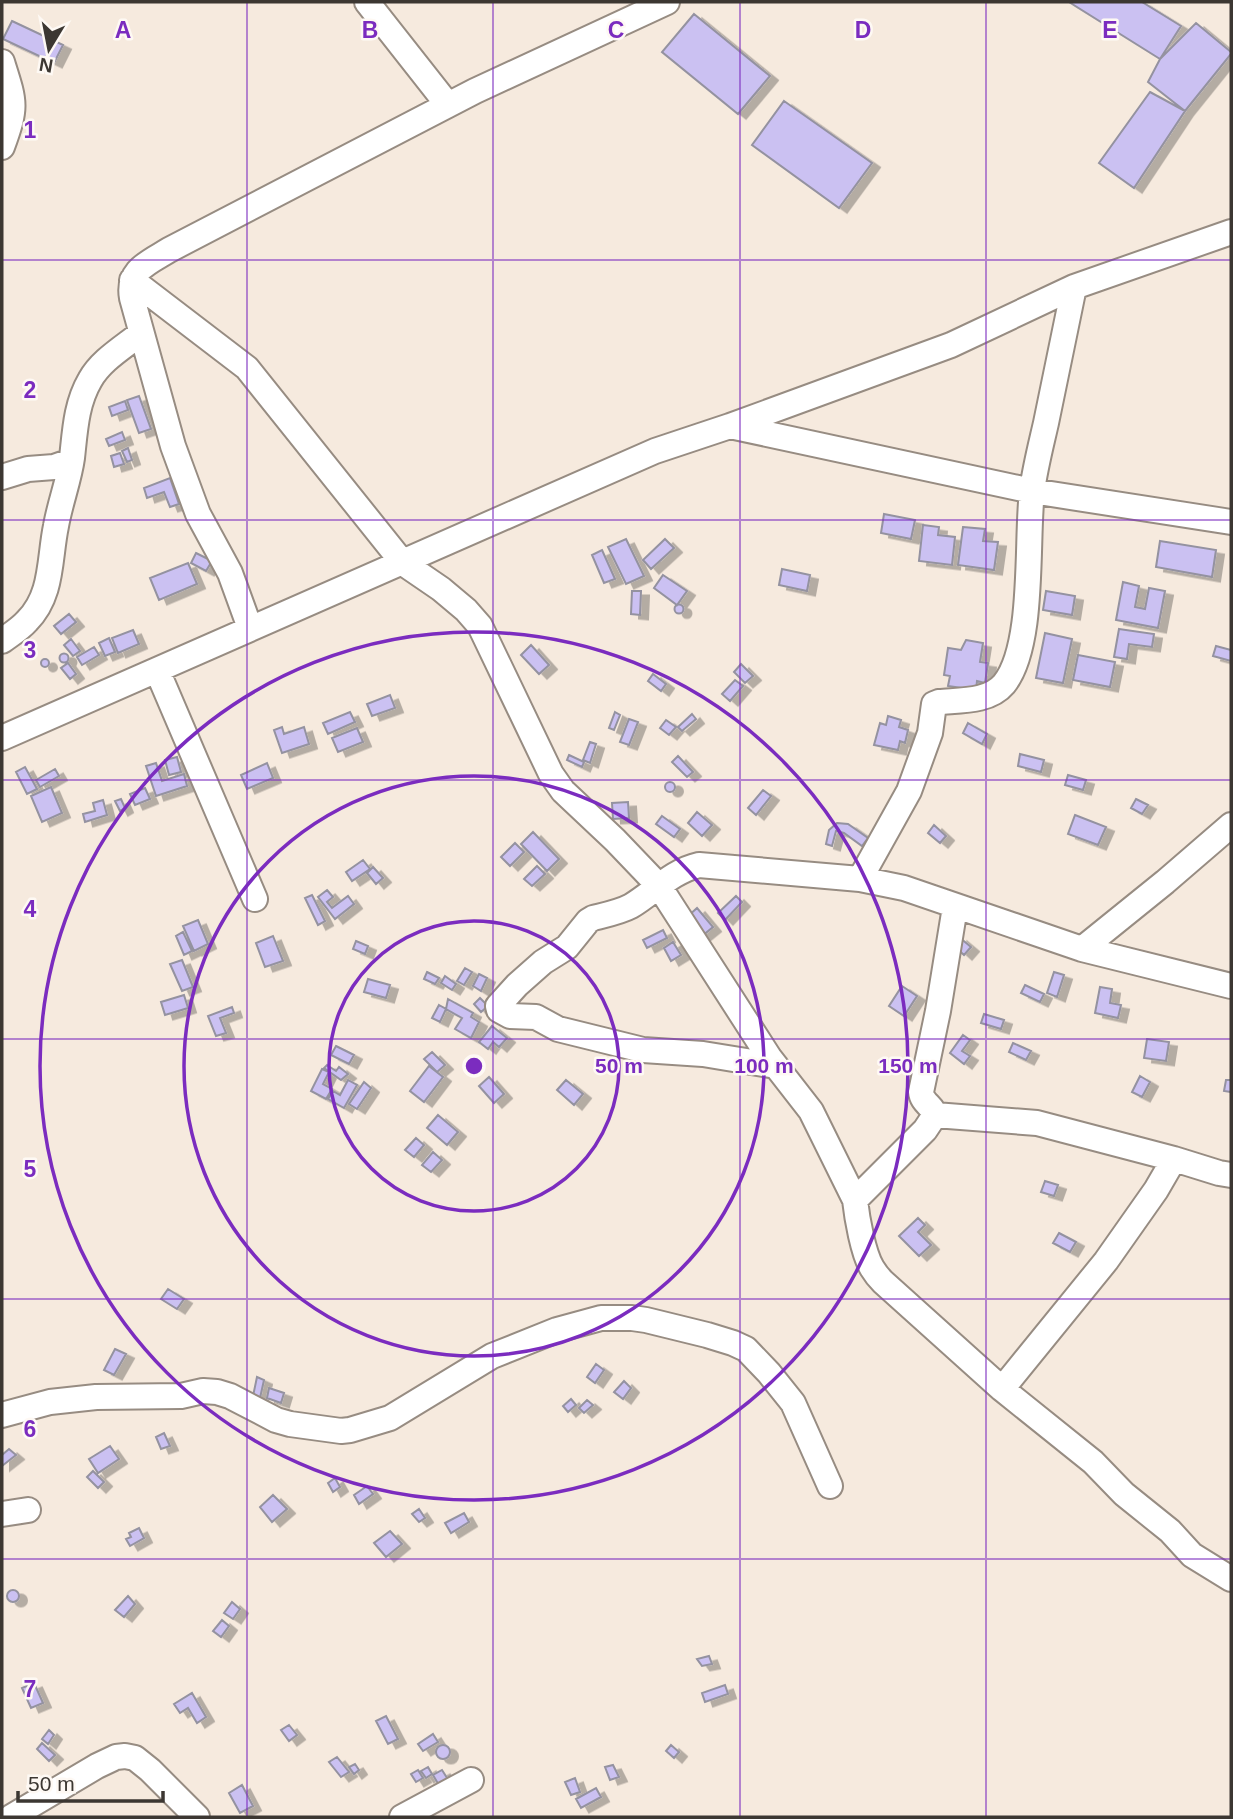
<svg xmlns="http://www.w3.org/2000/svg" width="1233" height="1819" viewBox="0 0 1233 1819" font-family="Helvetica,sans-serif">
<style>
.building{fill:#cbc1f2;stroke:#9492a0;stroke-width:2;filter:url(#shadow)}
.lines{fill:none;stroke-linecap:round;stroke-linejoin:round}
.minor-casing{stroke:#978c82;stroke-width:28}
.minor{stroke:#fff;stroke-width:24}
.grid{fill:none;stroke:#7b2cbf;stroke-width:2;stroke-opacity:0.55}
.ring{fill:none;stroke:#7b2cbf;stroke-width:3.5}
.grid-label{font-size:23px;text-anchor:middle;font-weight:bold;fill:#7b2cbf;stroke:#fef9f4;stroke-width:5;stroke-linejoin:round;paint-order:stroke}
.centre{fill:#7b2cbf;stroke:#fef9f4;stroke-width:3.5}
.ring-label{font-size:21px;text-anchor:middle;font-weight:bold;fill:#7b2cbf;stroke:#fef9f4;stroke-width:5;stroke-linejoin:round;paint-order:stroke}
</style>
<defs>
<filter id="shadow"><feDropShadow dx="8" dy="4.5" stdDeviation="0" flood-color="#0004"/></filter>
</defs>
<rect width="100%" height="100%" fill="#f6eade"/>
<path class="building" d="M1069 2H1142L1181 26 1160 59Z
M694 14 770 76 738 114 662 52Z
M12 21 63 45 54 63 3 39Z
M1196 23 1231 52V54L1185 111 1148 82 1160 59Z
M1150 92 1185 111 1134 188 1099 163Z
M784 101 872 163 839 208 752 145Z
M139 396 151 429 139 433 127 400Z
M125 401 128 410 112 416 109 407Z
M122 432 125 440 109 446 106 439Z
M128 448 132 460 127 462 122 451Z
M120 453 124 464 114 467 111 456Z
M170 478 179 504 170 507 164 492 147 498 144 488Z
M884 514 915 520 911 539 881 533Z
M923 525 939 527 938 535 955 537 952 565 919 561Z
M963 527 985 529 983 541 998 542 994 570 958 565Z
M626 539 644 576 626 584 608 547Z
M665 539 674 548 651 569 643 560Z
M1160 541 1216 550 1212 577 1156 567Z
M602 550 615 579 604 583 592 555Z
M196 553 212 561 206 571 191 563Z
M188 563 197 584 159 600 150 578Z
M782 569 810 575 807 591 779 585Z
M663 575 687 591 677 605 654 588Z
M1123 582 1139 586 1135 607 1145 609 1149 588 1165 591 1158 628 1116 620Z
M632 591H641L640 615 631 614Z
M1046 591 1075 596 1072 615 1043 610Z
M674.5 609a4.5 4.5 0 1 1 9 0a4.5 4.5 0 1 1-9 0Z
M69 614 76 622 61 634 54 626Z
M1119 629 1154 634 1152 647 1129 644 1127 659 1114 657Z
M133 630 139 644 118 653 112 638Z
M1045 633 1072 639 1063 683 1036 678Z
M109 638 115 652 105 656 99 643Z
M71 639 80 651 73 656 64 645Z
M966 640 983 643 980 662 988 663 985 683 977 681 976 690 948 686 950 676 944 675 948 648 961 650Z
M531 645 549 665 539 674 521 655Z
M1216 646 1231 650V661L1213 656Z
M94 647 99 655 82 665 77 657Z
M59.5 658a4.5 4.5 0 1 1 9 0a4.5 4.5 0 1 1-9 0Z
M1078 655 1115 662 1110 687 1073 680Z
M41 663a4 4 0 1 1 8 0a4 4 0 1 1-8 0Z
M68 663 76 674 70 679 61 668Z
M741 664 753 676 745 683 734 672Z
M653 674 666 684 661 691 648 681Z
M735 680 743 686 730 701 722 694Z
M390 695 395 708 372 716 367 704Z
M350 712 355 722 328 734 323 723Z
M615 712 620 715 614 730 609 728Z
M692 714 696 719 682 731 678 727Z
M888 716 901 720 899 727 908 730 905 743 900 741 898 750 874 745 880 723 886 725Z
M629 719 638 722 629 745 620 742Z
M666 720 676 727 669 735 660 728Z
M968 723 987 734 982 744 963 733Z
M282 727 284 734 304 727 309 744 282 753 274 730Z
M357 728 363 742 338 752 332 738Z
M590 742 596 744 590 763 583 760Z
M1020 754 1044 760 1041 772 1018 766Z
M569 755 584 762 582 767 567 760Z
M678 756 693 772 687 777 672 762Z
M177 757 181 772 169 775 165 760Z
M156 763 162 781 184 774 187 786 156 796 146 766Z
M267 763 273 778 247 789 241 775Z
M25 767 37 789 27 794 16 772Z
M55 769 59 776 40 787 36 780Z
M1068 775 1086 780 1083 790 1065 785Z
M665 787a5 5 0 1 1 10 0a5 5 0 1 1-10 0Z
M51 787 62 813 42 822 31 796Z
M145 788 150 799 135 805 130 794Z
M763 790 771 796 756 815 748 808Z
M121 799 125 808 120 811 115 801Z
M1136 799 1148 805 1142 814 1131 808Z
M103 800 107 815 85 822 83 814 95 811 93 803Z
M628 802 629 818 613 819 612 803Z
M697 812 712 825 702 836 688 823Z
M1075 815 1106 827 1098 845 1068 834Z
M662 816 680 829 674 837 656 824Z
M837 823 848 824 868 838 862 846 844 833 836 831 832 846 826 844 829 830Z
M934 825 946 836 940 843 928 833Z
M533 832 559 859 547 871 521 844Z
M515 843 524 852 510 866 501 857Z
M363 860 370 869 352 881 346 872Z
M537 866 545 874 532 886 524 879Z
M373 867 383 878 376 884 367 873Z
M327 890 333 897 327 902 332 908 348 896 354 904 335 919 318 897Z
M312 895 325 921 318 925 305 898Z
M736 896 742 902 725 920 718 913Z
M697 908 713 927 702 936 687 917Z
M198 920 208 944 194 951 183 926Z
M663 930 667 938 647 948 643 940Z
M183 932 192 951 184 955 176 936Z
M273 936 283 961 265 967 256 943Z
M959 937 971 947 964 955 953 945Z
M356 941 368 946 365 954 353 949Z
M673 942 681 955 671 961 664 948Z
M182 960 193 987 182 991 170 964Z
M465 968 472 972 464 985 457 981Z
M427 972 439 978 435 984 424 979Z
M1054 972 1064 975 1057 997 1047 993Z
M479 974 487 978 481 991 473 986Z
M445 976 456 984 452 990 441 983Z
M368 979 390 985 386 998 364 992Z
M1025 985 1044 994 1040 1002 1021 993Z
M902 986 917 996 904 1016 889 1006Z
M1100 987 1112 989 1110 1003 1121 1005 1118 1018 1095 1013Z
M184 995 188 1008 165 1015 161 1002Z
M480 998 488 1006 481 1012 474 1004Z
M448 999 473 1013 471 1017 479 1022 471 1038 455 1029 462 1018 446 1009Z
M439 1005 446 1009 440 1022 432 1018Z
M232 1007 234 1013 220 1018 226 1033 216 1036 208 1016Z
M984 1014 1004 1020 1001 1029 981 1023Z
M492 1026 507 1038 499 1047 493 1042 488 1049 479 1042Z
M963 1035 970 1040 962 1051 970 1056 964 1064 950 1053Z
M1147 1039 1169 1042 1166 1061 1144 1058Z
M1013 1043 1031 1051 1026 1060 1009 1052Z
M336 1046 354 1055 349 1064 331 1055Z
M432 1052 445 1065 437 1072 424 1059Z
M327 1065 336 1071 339 1067 348 1074 341 1080 324 1068Z
M429 1066 443 1077 424 1102 410 1091Z
M322 1069 329 1072 323 1084 332 1089 326 1099 311 1091Z
M1140 1076 1150 1082 1142 1097 1132 1092Z
M489 1077 504 1094 494 1103 479 1086Z
M348 1080 357 1085 344 1108 328 1099 333 1091 340 1095Z
M566 1080 583 1094 574 1105 557 1090Z
M1226 1080H1231V1092L1224 1091Z
M364 1082 371 1088 357 1109 349 1104Z
M438 1115 458 1132 447 1145 427 1128Z
M416 1138 424 1145 414 1157 405 1150Z
M433 1152 442 1160 431 1172 422 1165Z
M1045 1181 1058 1185 1054 1196 1041 1192Z
M918 1218 925 1225 918 1232 931 1245 919 1256 899 1236Z
M1059 1233 1076 1242 1070 1252 1053 1243Z
M168 1289 184 1299 177 1309 161 1299Z
M115 1349 126 1354 114 1375 104 1370Z
M596 1364 604 1370 595 1383 587 1377Z
M257 1377 264 1380 260 1398 253 1396Z
M624 1381 631 1388 623 1399 614 1392Z
M269 1388 284 1393 281 1403 267 1398Z
M571 1399 576 1405 568 1412 563 1406Z
M587 1400 593 1405 584 1413 579 1408Z
M164 1433 170 1446 161 1449 156 1437Z
M110 1446 119 1459 98 1473 89 1459Z
M9 1449 16 1455 2 1466V1455Z
M93 1471 104 1482 98 1488 87 1477Z
M335 1478 340 1487 333 1492 328 1483Z
M367 1486 373 1494 359 1504 354 1495Z
M273 1495 287 1509 272 1522 260 1507Z
M419 1509 425 1518 419 1522 412 1514Z
M464 1513 469 1522 451 1533 445 1523Z
M139 1528 144 1538 130 1546 126 1539 131 1537 129 1533Z
M390 1531 402 1544 386 1557 374 1543Z
M7 1596a6 6 0 1 1 12 0a6 6 0 1 1-12 0Z
M128 1596 135 1604 124 1617 115 1610Z
M232 1602 240 1609 233 1619 224 1613Z
M222 1620 229 1626 221 1637 213 1631Z
M709 1656 712 1664 702 1666 697 1659Z
M34 1683 43 1703 31 1708 22 1688Z
M725 1685 728 1694 705 1702 702 1693Z
M192 1693 206 1717 197 1723 188 1708 180 1713 174 1704Z
M386 1716 398 1739 388 1744 376 1721Z
M289 1725 297 1735 289 1741 281 1730Z
M49 1730 54 1735 48 1744 42 1739Z
M433 1734 438 1742 423 1751 418 1744Z
M42 1743 55 1755 49 1761 37 1749Z
M671 1745 679 1752 674 1758 666 1751Z
M436 1752a7 7 0 1 1 14 0a7 7 0 1 1-14 0Z
M337 1757 349 1772 341 1777 329 1762Z
M355 1764 359 1770 354 1774 349 1767Z
M613 1765 619 1777 610 1780 605 1767Z
M428 1767 432 1774 426 1778 421 1771Z
M418 1770 423 1778 416 1782 411 1774Z
M442 1770 449 1781 440 1787 433 1775Z
M575 1778 580 1792 571 1795 565 1782Z
M242 1785 253 1806 240 1813 229 1793Z
M596 1788 601 1797 581 1808 576 1799Z"/>
<g class="lines">
<g class="minor-casing">
<path id="minor" d="M367 2 448 105
M2 62C15 103 17 106 2 147
M132 280 247 368 403 563 441 589 466 610 480 626 551 774 563 791 615 840 659 886 769 1057 811 1111 855 1200C857 1218 863 1253 872 1268 875 1273 879 1278 883 1282L1002 1389 1093 1462 1124 1494 1170 1531 1192 1555 1231 1579
M730 426 1032 491 1231 522
M2 477 28 469 54 467 71 461
M250 628 230 573 198 514 173 446 132 298C127 270 148 263 169 250L475 91 667 2
M2 641C10 635 20 629 27 621 53 595 49 559 56 526 60 503 69 480 72 458 75 431 76 404 90 380 101 360 124 347 141 333
M157 670 255 899
M2 738 655 451 730 426 951 345 1074 287 1231 232
M860 879 909 791 930 733 934 704 939 702C960 700 989 702 1004 684 1035 646 1026 540 1032 491 1035 468 1041 445 1046 423 1055 378 1065 332 1074 287
M1082 949 1165 882 1231 825
M776 1066 703 1054 643 1050 558 1029 536 1017 510 1016 499 1010 498 1006 517 985 543 962 567 947 588 921 593 918C605 915 620 912 631 906 653 893 672 871 699 865L860 879 904 888 1082 949 1231 986
M935 1115 1037 1123 1174 1159 1219 1173 1231 1175
M855 1200 925 1130 935 1115C933 1106 922 1103 921 1092L938 1011 955 907
M1002 1389 1106 1261 1156 1190 1174 1159
M2 1415 50 1402 96 1397 181 1396 203 1391 217 1392 230 1396 276 1420 290 1424 341 1431 350 1430 390 1418 492 1356 557 1330 601 1318H632L646 1320 707 1335 733 1343 746 1349 769 1373 793 1403 830 1486
M2 1514 28 1510
M11 1817 97 1766 116 1757 125 1756 135 1758 150 1770 197 1817
M402 1817 471 1780"/>
</g>
<use href="#minor" class="minor"/>
</g>
<path class="grid" d="M247 2V1817M493 2V1817M740 2V1817M986 2V1817M2 260H1231M2 520H1231M2 780H1231M2 1039H1231M2 1299H1231M2 1559H1231"/>
<g class="ring">
<circle cx="474" cy="1066" r="145"/>
<circle cx="474" cy="1066" r="290"/>
<circle cx="474" cy="1066" r="434"/>
</g>
<g class="grid-label">
<text x="123" y="38">A</text>
<text x="370" y="38">B</text>
<text x="616" y="38">C</text>
<text x="863" y="38">D</text>
<text x="1110" y="38">E</text>
<text x="30" y="138">1</text>
<text x="30" y="398">2</text>
<text x="30" y="658">3</text>
<text x="30" y="917">4</text>
<text x="30" y="1177">5</text>
<text x="30" y="1437">6</text>
<text x="30" y="1697">7</text>
</g>
<circle cx="474" cy="1066" r="10" class="centre"/>
<g class="ring-label">
<text x="619" y="1073">50 m</text>
<text x="764" y="1073">100 m</text>
<text x="908" y="1073">150 m</text>
</g>
<rect width="1233" height="1819" fill="none" stroke="#3c3732" stroke-width="7"/>
<g transform="translate(49 49) rotate(190)" stroke="#fef9f4" stroke-width="5" paint-order="stroke">
<path d="M0-5L12 26L0 18L-12 26Z" fill="#3c3732"/>
<text y="-10" font-size="19" font-weight="bold" text-anchor="middle" fill="#3c3732">N</text>
</g>
<path d="M18 1791v10h145v-10" fill="none" stroke="#3c3732" stroke-width="3.5"/>
<text x="28" y="1791" font-size="21" fill="#3c3732" stroke="#fef9f4" stroke-width="5" paint-order="stroke">50 m</text>
</svg>
